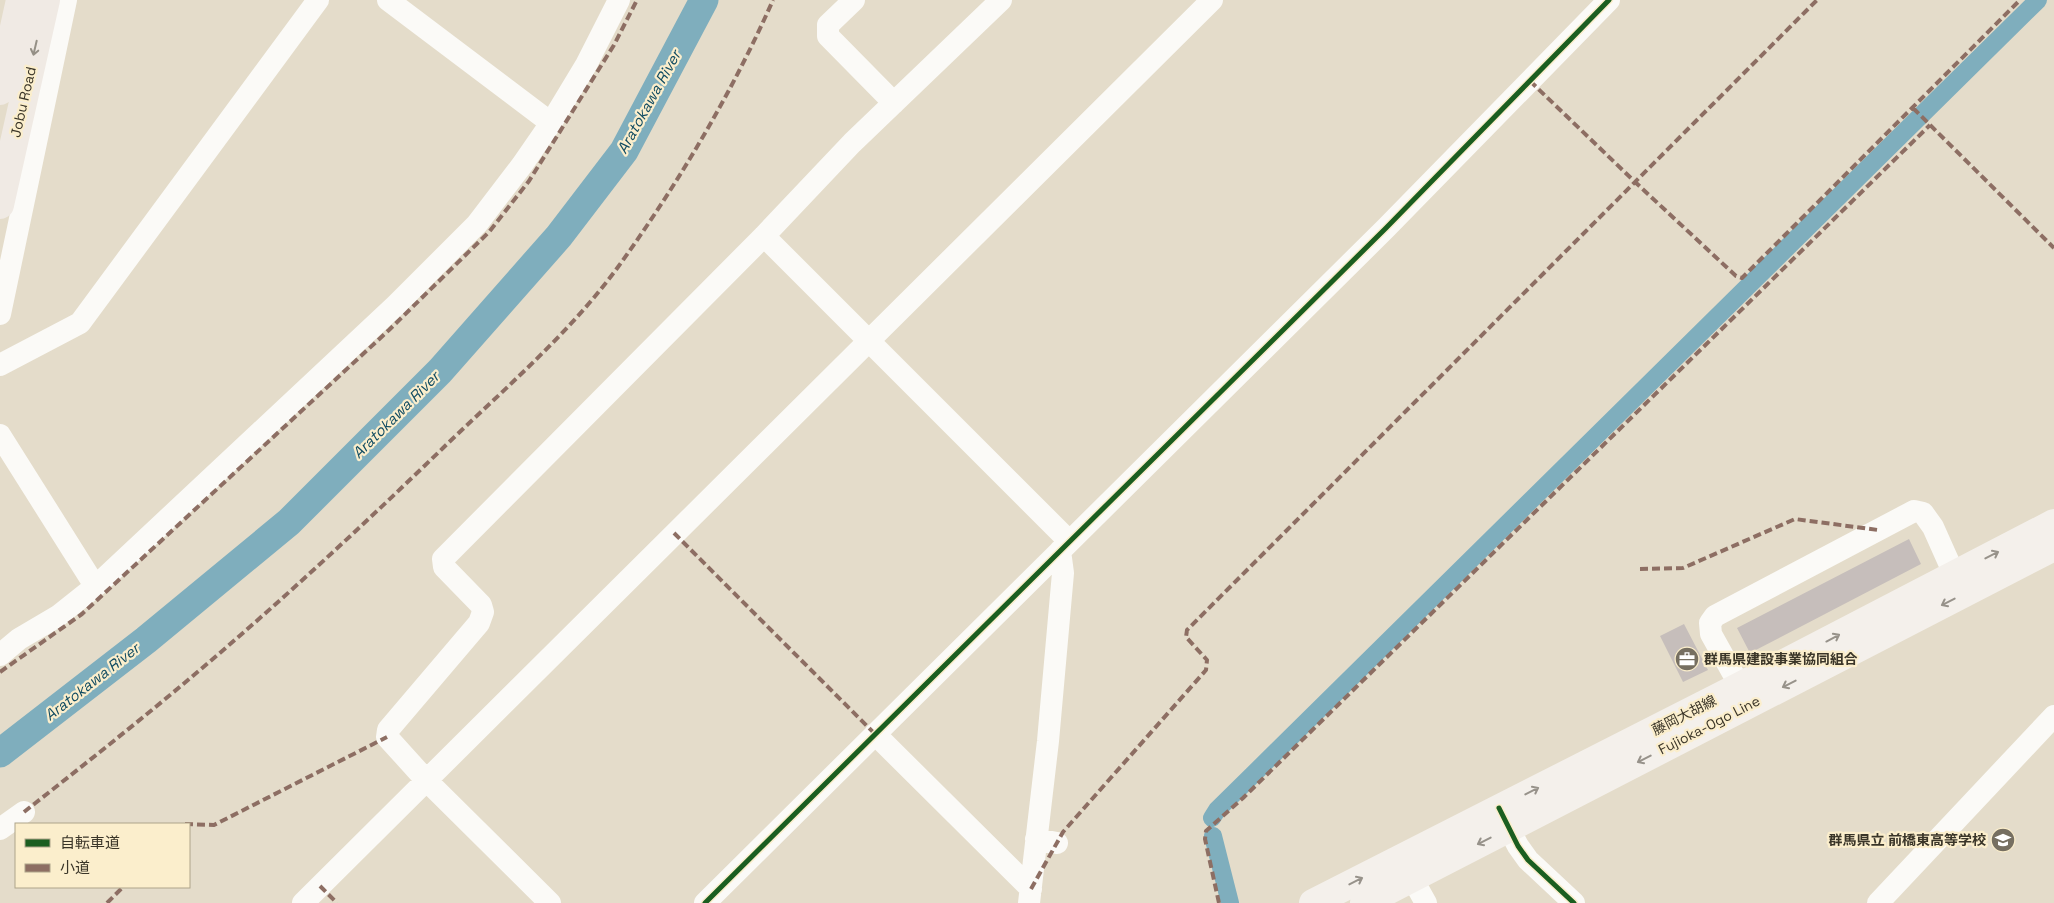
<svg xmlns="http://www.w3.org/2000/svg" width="2054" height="903" viewBox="0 0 2054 903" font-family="'Space Grotesk','Noto Sans JP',sans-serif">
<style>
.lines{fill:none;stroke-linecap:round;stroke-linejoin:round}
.canal{stroke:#7faebd;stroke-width:18}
.river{stroke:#7faebd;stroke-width:29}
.building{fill:#c6bebb}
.minor{stroke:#fbfaf7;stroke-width:22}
.major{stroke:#f4f0eb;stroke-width:28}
.highway{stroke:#f0eae4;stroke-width:28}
.quiet{stroke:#8d6e63;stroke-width:4;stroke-dasharray:8 4;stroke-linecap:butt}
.cycleway-casing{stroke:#fbeecc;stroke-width:8}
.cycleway{stroke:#1b5e20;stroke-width:5}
.oneway{stroke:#959086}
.oneway2{stroke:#97928a}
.labels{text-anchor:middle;stroke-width:4.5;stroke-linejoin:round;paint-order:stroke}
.street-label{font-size:14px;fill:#3a3528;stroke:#fbeecc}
.poi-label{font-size:14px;font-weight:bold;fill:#3a3528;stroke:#fbeecc;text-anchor:start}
.water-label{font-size:15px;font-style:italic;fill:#104b61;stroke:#fbeecc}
</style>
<rect width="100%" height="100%" fill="#e4dcca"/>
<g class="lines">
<path class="canal" d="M1212 818 1217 810 2038 0
M1213 836 1230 903"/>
<path class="river" d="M0 753 146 640 289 522 440 371 559 236 624 151 704 0"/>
</g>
<path class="building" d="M1909 539 1921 564 1750 653 1737 628Z
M1684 624 1708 670 1683 682 1660 636Z"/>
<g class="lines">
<path class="minor" d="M388 0 551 123
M854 0 828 25V36L894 103
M764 236 1069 541
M0 314 66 0
M0 365 80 323 318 0
M0 435 90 578 97 585
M0 655 19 639 58 616 97 585 396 305 477 224 522 165 551 123 586 65 619 0
M1740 686 1711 634 1710 623 1715 616 1914 511 1923 513 1933 527 1954 574
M875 734 1031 889
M1501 814 1518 846 1528 860 1574 903
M0 829 24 812
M1036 839 1057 843
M1412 878 1426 903
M303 903 1212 0
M550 903 426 780 387 737 388 730 479 623 483 612 481 605 444 567 443 559 764 236 852 143 1001 0
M705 903 1386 228 1609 0
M1029 903 1048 741 1063 573 1060 551
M1878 903 2054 716"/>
<path class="major" d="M1313 903 1740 686 2054 523
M1364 903 2054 547"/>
<path class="highway" d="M0 91 20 0
M0 205 46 0"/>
<path class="quiet" d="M1530 81 1634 181 1736 276 1742 278 2020 0
M1913 108 2054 248
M674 533 875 734
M1640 569 1683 568 1795 519 1878 530
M0 672 82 614 389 330 489 232 529 181 614 45 637 0
M24 812C71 775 118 738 164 700 261 620 353 535 443 448 503 390 569 334 618 267 678 184 732 93 773 0
M185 824 214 825 387 737
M320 886 337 903
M1031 889 1063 832 1206 670 1207 660 1186 637 1187 630 1817 0
M107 903 123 887
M1219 903 1205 839 1206 831 1243 798 1930 125"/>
<g class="cycleway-casing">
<path id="cycleway" d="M1499 808 1518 846 1528 860 1574 903
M705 903 1386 228 1609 0"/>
</g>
<use href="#cycleway" class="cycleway"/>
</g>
<defs><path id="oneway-shaft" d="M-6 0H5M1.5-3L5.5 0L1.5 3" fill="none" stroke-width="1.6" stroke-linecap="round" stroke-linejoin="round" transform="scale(1.25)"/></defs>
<use class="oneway" href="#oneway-shaft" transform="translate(35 48) rotate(103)"/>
<g class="oneway2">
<use href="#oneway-shaft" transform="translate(1992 555) rotate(-27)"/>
<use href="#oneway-shaft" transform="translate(1948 602) rotate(153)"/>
<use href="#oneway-shaft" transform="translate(1833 638) rotate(-28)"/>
<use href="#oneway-shaft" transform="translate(1789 684) rotate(153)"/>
<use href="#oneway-shaft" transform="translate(1644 759) rotate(153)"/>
<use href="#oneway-shaft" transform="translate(1532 791) rotate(-27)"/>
<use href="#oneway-shaft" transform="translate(1484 841) rotate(153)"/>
<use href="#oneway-shaft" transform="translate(1356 881) rotate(-27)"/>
</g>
<defs>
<g id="office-disc" transform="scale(1.25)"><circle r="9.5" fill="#766f61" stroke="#fbeecc"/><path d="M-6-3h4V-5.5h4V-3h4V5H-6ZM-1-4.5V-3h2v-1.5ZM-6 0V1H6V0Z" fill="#fff"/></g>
<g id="school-disc" transform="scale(1.25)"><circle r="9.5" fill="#766f61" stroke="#fbeecc"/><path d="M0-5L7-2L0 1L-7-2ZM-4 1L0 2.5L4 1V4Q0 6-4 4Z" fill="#fff"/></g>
</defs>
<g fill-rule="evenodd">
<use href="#office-disc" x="1687" y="659"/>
<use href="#school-disc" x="2003" y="840"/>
</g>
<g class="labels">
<g class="street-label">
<text transform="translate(23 102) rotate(-77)" y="5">Jobu Road</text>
<text transform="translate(1684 715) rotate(-27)" y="5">藤岡大胡線</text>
<text transform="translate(1709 725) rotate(-27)" y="5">Fujioka-Ogo Line</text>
</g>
<g class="poi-label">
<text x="1704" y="664">群馬県建設事業協同組合</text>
<text x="1986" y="845" text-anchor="end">群馬県立 前橋東高等学校</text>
</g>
<g class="water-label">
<text transform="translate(649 102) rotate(-61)" y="5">Aratokawa River</text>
<text transform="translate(396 415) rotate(-45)" y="5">Aratokawa River</text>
<text transform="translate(92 682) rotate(-38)" y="5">Aratokawa River</text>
</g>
</g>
<rect x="15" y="823" width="175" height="65" fill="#fbeecc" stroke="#aea48a"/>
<rect x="25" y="839" width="25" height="8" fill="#1b5e20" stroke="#aea48a"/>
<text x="60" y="848" font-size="15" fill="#3a3528">自転車道</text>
<rect x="25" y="864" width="25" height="8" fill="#8d6e63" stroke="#aea48a"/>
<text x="60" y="873" font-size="15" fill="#3a3528">小道</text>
</svg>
